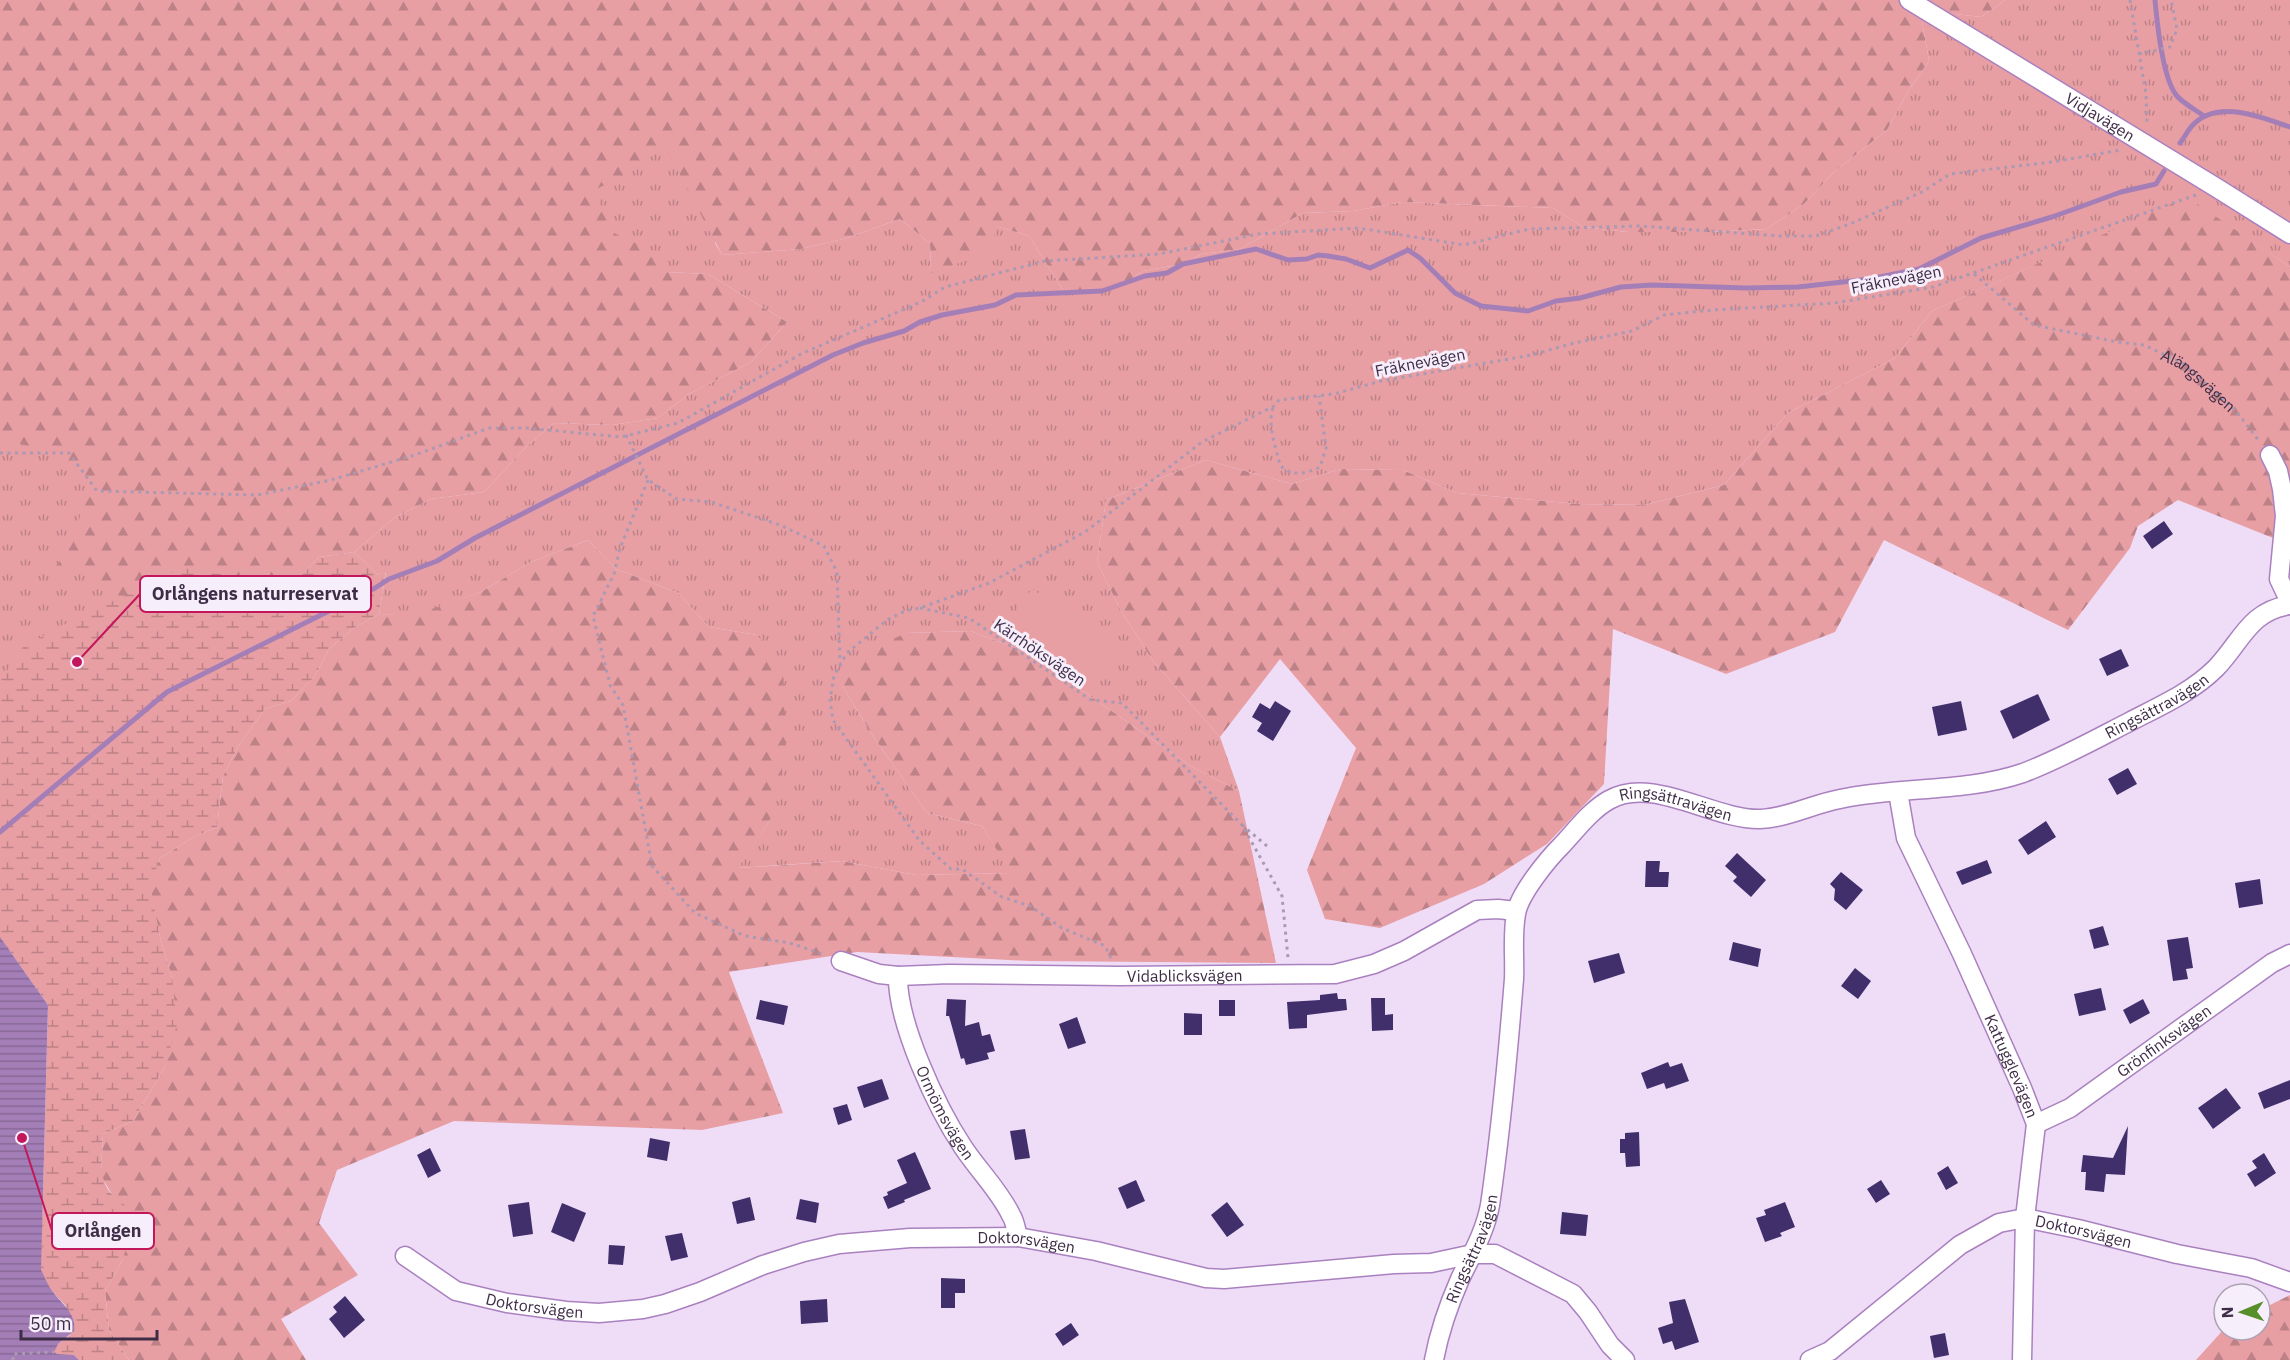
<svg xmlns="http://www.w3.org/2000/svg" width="2290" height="1360" viewBox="0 0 2290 1360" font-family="'IBM Plex Sans',sans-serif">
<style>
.grass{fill:url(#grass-tufts)}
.forest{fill:url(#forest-firs)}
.wetland{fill:url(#wetland-marsh)}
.pitch{fill:#e89fa4}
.water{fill:url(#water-rules)}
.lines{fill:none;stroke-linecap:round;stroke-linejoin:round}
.stream{stroke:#a47fb7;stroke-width:5}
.building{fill:#412f6c}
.minor-casing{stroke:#aa81bf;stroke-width:21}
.path{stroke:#ab99b3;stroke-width:3;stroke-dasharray:3 4.5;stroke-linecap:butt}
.minor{stroke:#fff;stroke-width:18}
.labels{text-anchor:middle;stroke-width:6;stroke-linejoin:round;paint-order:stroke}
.street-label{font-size:16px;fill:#3f2d47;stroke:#f7eefb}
.leader{fill:none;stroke:#c2185b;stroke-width:2}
.callout-dot{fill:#c2185b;stroke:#f7eefb;stroke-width:2}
.callout{fill:#f7eefb;stroke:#c2185b;stroke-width:2}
.callout-label{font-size:18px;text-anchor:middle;font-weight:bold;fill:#3f2d47}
</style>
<defs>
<pattern id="grass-tufts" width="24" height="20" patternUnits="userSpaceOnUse" patternTransform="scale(1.5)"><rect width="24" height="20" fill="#e89fa4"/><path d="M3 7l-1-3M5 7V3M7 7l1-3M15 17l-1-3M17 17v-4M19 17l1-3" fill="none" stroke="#bd8287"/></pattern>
<pattern id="forest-firs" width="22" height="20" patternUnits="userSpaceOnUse" patternTransform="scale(1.5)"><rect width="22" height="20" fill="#e89fa4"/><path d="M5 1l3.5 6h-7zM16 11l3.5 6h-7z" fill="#bd8287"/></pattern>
<pattern id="wetland-marsh" width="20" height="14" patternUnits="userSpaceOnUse" patternTransform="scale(1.5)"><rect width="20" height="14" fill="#e89fa4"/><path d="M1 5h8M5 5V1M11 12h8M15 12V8" fill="none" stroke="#bd8287"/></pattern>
<pattern id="water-rules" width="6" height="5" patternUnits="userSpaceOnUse" patternTransform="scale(1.5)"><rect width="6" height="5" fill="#a47fb7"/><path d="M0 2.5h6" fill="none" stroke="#876897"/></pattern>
</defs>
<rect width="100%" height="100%" fill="#efddf8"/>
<path class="grass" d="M0 0H1217L715 243 722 255 801 249 847 238 900 219 930 243 931 272 999 227 1029 236 1065 293 1125 283 1143 271 1183 264 1202 254 1240 249 1303 213 1354 211 1402 202 1553 208 1583 227 1628 232H1709L1767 229 1804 204 1834 172 1887 130 1908 91 1929 61 1920 10 1981 17 2005 0H2290V267L2187 198 1932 311 1895 358 1788 413 1724 485 1644 505 1578 504 1457 493 1403 470 1340 469 1292 484 1206 460 1106 500 1097 562 1120 609 1153 661 1220 737 1239 791 1192 767 1027 652 970 631 906 633 843 687 875 739 927 813 982 826 1012 873 916 875 842 861 737 868 770 820 757 635 709 627 678 593 616 569 588 540 531 562 481 592 414 616 379 614 386 572 378 575 354 552 394 518 431 499 484 492 527 446 554 423 612 425 658 418 689 394 751 362 787 322 708 274 666 272 332 427 0 868 58 1344 79 1360H0Z"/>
<path class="forest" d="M0 0H2005L1981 17 1920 10 1929 61 1908 91 1887 130 1834 172 1804 204 1767 229 1709 232H1628L1583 227 1553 208 1402 202 1354 211 1303 213 1240 249 1202 254 1183 264 1143 271 1125 283 1102 291 1065 293 1029 236 999 227 984 254 931 273 930 243 900 219 847 238 801 249 722 255 665 146 628 174 594 190 612 232 653 251 666 272 708 274 787 322 751 362 689 394 658 418 612 425 554 423 527 446 484 492 431 499 394 518 354 552 319 557 287 590 261 596 225 575 182 568 117 601 88 569 48 577 72 544 88 488 68 469 39 449 0 438Z
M2187 197 2290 267V568L2284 562 2273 538 2178 500 2138 526 2130 548 2068 630 1884 540 1835 632 1726 674 1613 629 1604 784 1547 844 1484 884 1380 928 1325 919 1307 870 1356 748 1280 659 1220 737 1153 661 1120 609 1097 562 1106 500 1206 460 1292 484 1340 469 1403 470 1457 493 1578 504 1644 505 1724 485 1788 413 1895 358 1932 311Z
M588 540 616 569 678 593 709 627 757 635 783 664 786 752 770 820 738 868 842 861 916 875 1011 873 982 826 927 813 875 739 843 687 862 653 906 633 970 631 1027 652 1192 767 1239 791 1276 963 1030 961 857 952 729 972 783 1113 702 1130 454 1121 337 1170 319 1223 358 1275 281 1319 306 1360H129L109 1330 105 1292 123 1259 116 1201 101 1176 103 1134 133 1121 165 1067 172 978 160 937 149 886 160 858 192 838 217 827 223 776 239 745 265 709 291 701 315 676 329 649 354 628 379 614 414 615 481 592 531 562Z
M2290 1295V1360H2196L2224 1329 2260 1330V1310Z"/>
<path class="wetland" d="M354 552 378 575 386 571 379 614 354 628 329 649 315 676 291 701 265 709 239 745 223 776 217 827 192 838 160 858 150 886 160 937 172 978 177 1024 165 1067 133 1121 103 1134C101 1176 96 1189 136 1212L123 1259 105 1292 109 1330 129 1360H79L74 1355 57 1354 54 1352 58 1344 70 1335 66 1306 52 1291 41 1270 48 1005 0 937V678L5 674 23 647 63 625 182 568 225 575 261 596 287 590 319 557Z"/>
<path class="pitch" d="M1032 589 1119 648 1089 687 1000 632Z"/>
<path class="water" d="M0 937 48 1005 41 1270C45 1277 48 1286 53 1292 62 1304 77 1314 74 1331L58 1344 54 1352 57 1354 74 1355 79 1360H0Z"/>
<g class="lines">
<path class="stream" d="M2155 0C2157 22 2163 80 2177 96 2184 104 2196 110 2204 116
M2180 143C2184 138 2187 132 2191 127 2216 98 2260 117 2290 127
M0 832 167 692 375 588 389 579 437 561 475 538 833 355 863 343 904 331 920 322 942 315 995 305 1016 295 1102 291 1145 276 1167 273 1183 264 1256 249 1288 260 1307 259 1318 255 1328 256 1346 259 1370 268 1408 250 1420 258 1455 293 1481 306 1528 311 1556 301 1580 298 1621 287 1652 285 1746 288 1798 287 1870 279 1919 269 1981 238 2052 217 2121 192 2156 184 2164 171"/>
</g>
<path class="building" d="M2164 521 2173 534 2152 549 2143 536Z
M2121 649 2129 666 2107 676 2099 659Z
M2038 694 2050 720 2013 739 2000 711Z
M1275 701 1291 711 1273 741 1257 731 1262 723 1252 717 1260 703 1270 709Z
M1961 701 1967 730 1938 736 1932 707Z
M2128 768 2137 784 2117 795 2108 779Z
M2046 821 2056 837 2028 855 2018 840Z
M1737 853 1766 880 1751 897 1733 881 1737 877 1725 866Z
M1987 860 1992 873 1962 885 1956 872Z
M1646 861H1660L1659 872H1669L1668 887H1645Z
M1841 872 1863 890 1846 910 1834 900 1835 889 1830 884Z
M2260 879 2263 904 2239 908 2235 883Z
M2103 926 2109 945 2094 949 2089 930Z
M2188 937 2193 968 2186 969 2188 979 2173 981 2167 940Z
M1733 942 1761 949 1758 967 1729 960Z
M1619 953 1625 973 1594 983 1588 961Z
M1855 968 1871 981 1858 999 1841 986Z
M2101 988 2106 1010 2079 1016 2074 994Z
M1337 993 1338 999H1346L1347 1010 1307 1015V1028L1289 1029 1287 1002 1320 1000V995Z
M1371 998H1385V1015L1393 1014V1030L1372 1031Z
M947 999 966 1000 965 1026 979 1022 982 1036 990 1034 995 1051 987 1053 989 1059 966 1065 964 1058 961 1059 949 1016H946Z
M2143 999 2150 1013 2130 1024 2123 1010Z
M760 1000 788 1006 784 1025 756 1019Z
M1219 1000H1235V1016H1219Z
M1184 1013 1202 1014V1035H1184Z
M1077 1017 1086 1043 1068 1049 1059 1024Z
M1668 1062 1670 1067 1682 1063 1689 1081 1666 1089 1664 1083 1647 1089 1641 1073Z
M882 1079 889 1099 864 1108 857 1087Z
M2290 1080V1099L2264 1109 2258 1093Z
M2226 1088 2241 1108 2213 1129 2198 1108Z
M847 1104 852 1120 838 1125 833 1108Z
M2128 1126 2125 1175 2106 1174 2104 1192 2085 1190 2086 1172H2081L2083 1155 2113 1158Z
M1025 1129 1030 1158 1015 1160 1010 1131Z
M1639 1132 1640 1166 1626 1167 1625 1153H1620V1139H1625V1133Z
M650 1138 670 1142 667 1161 647 1157Z
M430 1148 441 1171 428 1178 417 1155Z
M915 1152 931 1189 904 1200 905 1202 888 1209 883 1197 888 1195 887 1192 907 1183 897 1160Z
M2264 1153 2276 1173 2255 1187 2247 1174 2257 1168 2252 1161Z
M1948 1166 1958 1183 1946 1190 1937 1173Z
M1136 1180 1145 1201 1127 1209 1118 1188Z
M1881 1180 1890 1194 1876 1203 1867 1189Z
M750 1197 755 1220 737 1224 732 1202Z
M800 1199 819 1203 816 1223 796 1219Z
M529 1202 533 1234 513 1237 508 1205Z
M1227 1202 1244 1225 1227 1237 1211 1215Z
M1785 1202 1795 1227 1780 1233 1782 1236 1765 1242 1756 1218 1766 1215 1764 1210Z
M562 1203 586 1213 574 1242 551 1232Z
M1562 1212 1588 1215 1586 1236 1560 1234Z
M682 1233 688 1257 671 1261 665 1236Z
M609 1245 625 1246 623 1265 608 1264Z
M941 1278 965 1279V1293H955V1308H941Z
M345 1296 365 1320 344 1338 329 1319 337 1312 333 1307Z
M827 1299 828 1322 801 1324 800 1301Z
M1685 1299 1699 1342 1675 1350 1672 1341 1663 1344 1658 1328 1673 1323 1669 1302Z
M1071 1323 1079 1335 1063 1346 1055 1334Z
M1945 1333 1949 1355 1934 1358 1930 1336Z"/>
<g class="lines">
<g class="minor-casing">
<g id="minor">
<path id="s2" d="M1909 0 2217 188 2290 234"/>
<path d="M2270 455 2278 471 2282 489 2285 516 2279 579 2290 602"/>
<path id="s3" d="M1898 792 1906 838 1962 954 2022 1088 2036 1124 2025 1218 2022 1360"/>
<path id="s4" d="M841 961 879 974 898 976 949 974 1120 976 1335 974 1374 964 1404 951 1477 910 1498 909 1516 911"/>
<path id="s5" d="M898 976C897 1023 937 1108 963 1147 978 1170 999 1190 1011 1215 1015 1221 1016 1230 1018 1237"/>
<path id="s6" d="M2036 1124 2070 1108 2272 963 2290 954"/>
<path id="s7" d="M405 1256 456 1291 507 1303 566 1311 599 1313 643 1309 665 1304 700 1292 763 1265 804 1252 839 1244 910 1238 1018 1237 1096 1251 1206 1278 1224 1279 1394 1264 1431 1263 1473 1254H1495L1573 1294 1588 1312 1610 1345 1625 1360"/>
<path id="s8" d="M1434 1360C1439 1333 1449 1304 1460 1279 1472 1254 1485 1232 1490 1205 1501 1130 1508 1054 1514 979 1515 958 1512 935 1516 914 1519 894 1548 859 1562 845 1576 830 1591 810 1609 800 1652 775 1713 820 1760 819 1787 818 1813 804 1840 799 1900 786 1964 793 2023 773 2060 759 2096 739 2131 721 2160 706 2192 692 2216 668 2242 641 2249 611 2290 605"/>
<path id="s9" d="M1810 1360 1830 1351 1960 1245 1999 1223 2025 1218 2078 1229 2177 1254 2251 1268 2290 1282"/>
</g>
</g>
<g class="path">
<path d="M2130 0 2146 94 2147 123"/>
<path d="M2139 54 2170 47 2177 29 2171 0"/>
<path id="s1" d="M1974 274 2034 325 2117 342 2144 345 2184 364 2237 412 2259 441"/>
<path d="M1273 408C1267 424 1276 448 1280 465 1291 477 1306 474 1320 467L1326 448 1319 396"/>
<path d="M626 435 648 480 677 499 711 502 780 525 824 546 837 572 840 663"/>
<path d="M0 453H69L97 491 257 495 331 480 415 455 489 428H526L621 437 678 423 801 354 921 302 945 287 1045 261 1159 254 1258 234 1358 228 1464 245 1529 229 1641 226 1780 236H1816L1850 224 1922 192 1950 174 2052 162 2121 150"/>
<path d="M648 480 620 548 614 574 593 616 610 685 623 705 652 866 695 913 745 936 790 943 825 955"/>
<path d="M920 608 969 618 1091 700 1122 703 1242 825"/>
<path d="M1267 846 1242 825 1282 896 1288 958"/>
<path d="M1111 958 1105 946 1062 928 1030 906 1002 897 962 869H951L919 840 833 720 830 700 834 676 847 653 887 620 905 611 920 608 989 583 1085 532 1202 442 1274 406 1279 400 1334 394 1381 381 1532 355 1570 344 1632 331 1664 315 1712 310 1834 303 1933 287 2196 195"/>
<path d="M13 1360V1354L54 1352"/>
</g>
<use href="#minor" class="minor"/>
</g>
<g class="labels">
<g class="street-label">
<text dy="6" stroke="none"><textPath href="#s2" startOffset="224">Vidjavägen</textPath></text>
<text transform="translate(1896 279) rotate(-11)" y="6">Fräknevägen</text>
<text transform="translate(1420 362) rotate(-11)" y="6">Fräknevägen</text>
<text dy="6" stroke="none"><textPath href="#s1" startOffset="256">Alängsvägen</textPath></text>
<text transform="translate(1040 652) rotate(34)" y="6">Kärrhöksvägen</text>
<text dy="6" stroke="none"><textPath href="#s8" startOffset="1180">Ringsättravägen</textPath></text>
<text dy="6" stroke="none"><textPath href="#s8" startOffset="676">Ringsättravägen</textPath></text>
<text dy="6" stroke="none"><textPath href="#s4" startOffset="346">Vidablicksvägen</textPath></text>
<text dy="6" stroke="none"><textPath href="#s6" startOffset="153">Grönfinksvägen</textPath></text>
<text dy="6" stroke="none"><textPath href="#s3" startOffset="298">Kattugglevägen</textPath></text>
<text dy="6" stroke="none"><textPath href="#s5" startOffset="146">Ormömsvägen</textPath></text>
<text dy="6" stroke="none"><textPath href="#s9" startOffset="321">Doktorsvägen</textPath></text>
<text dy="6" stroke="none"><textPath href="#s7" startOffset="646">Doktorsvägen</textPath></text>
<text dy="6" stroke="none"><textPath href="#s8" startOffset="118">Ringsättravägen</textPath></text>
<text dy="6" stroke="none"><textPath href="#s7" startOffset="142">Doktorsvägen</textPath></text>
</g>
</g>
<path class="leader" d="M77 662L140 594M22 1138L52 1231"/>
<g class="callout-dot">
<circle cx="77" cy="662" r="6"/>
<circle cx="22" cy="1138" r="6"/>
</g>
<g class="callout">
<rect x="140" y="576" width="231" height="36" rx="6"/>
<rect x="52" y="1213" width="102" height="36" rx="6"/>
</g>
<g class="callout-label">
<text x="255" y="600">Orlångens naturreservat</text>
<text x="103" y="1237">Orlången</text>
</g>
<g transform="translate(2242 1312) rotate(268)"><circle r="28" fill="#f7eefb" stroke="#ada1b3" stroke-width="1.5"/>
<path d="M0-4.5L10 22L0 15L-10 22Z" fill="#568e2a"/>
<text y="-9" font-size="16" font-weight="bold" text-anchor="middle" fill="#3f2d47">N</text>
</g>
<path d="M21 1330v9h136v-9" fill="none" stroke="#3f2d47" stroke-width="3"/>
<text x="30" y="1330" font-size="18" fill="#3f2d47" stroke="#f7eefb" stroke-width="4.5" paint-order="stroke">50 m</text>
</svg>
